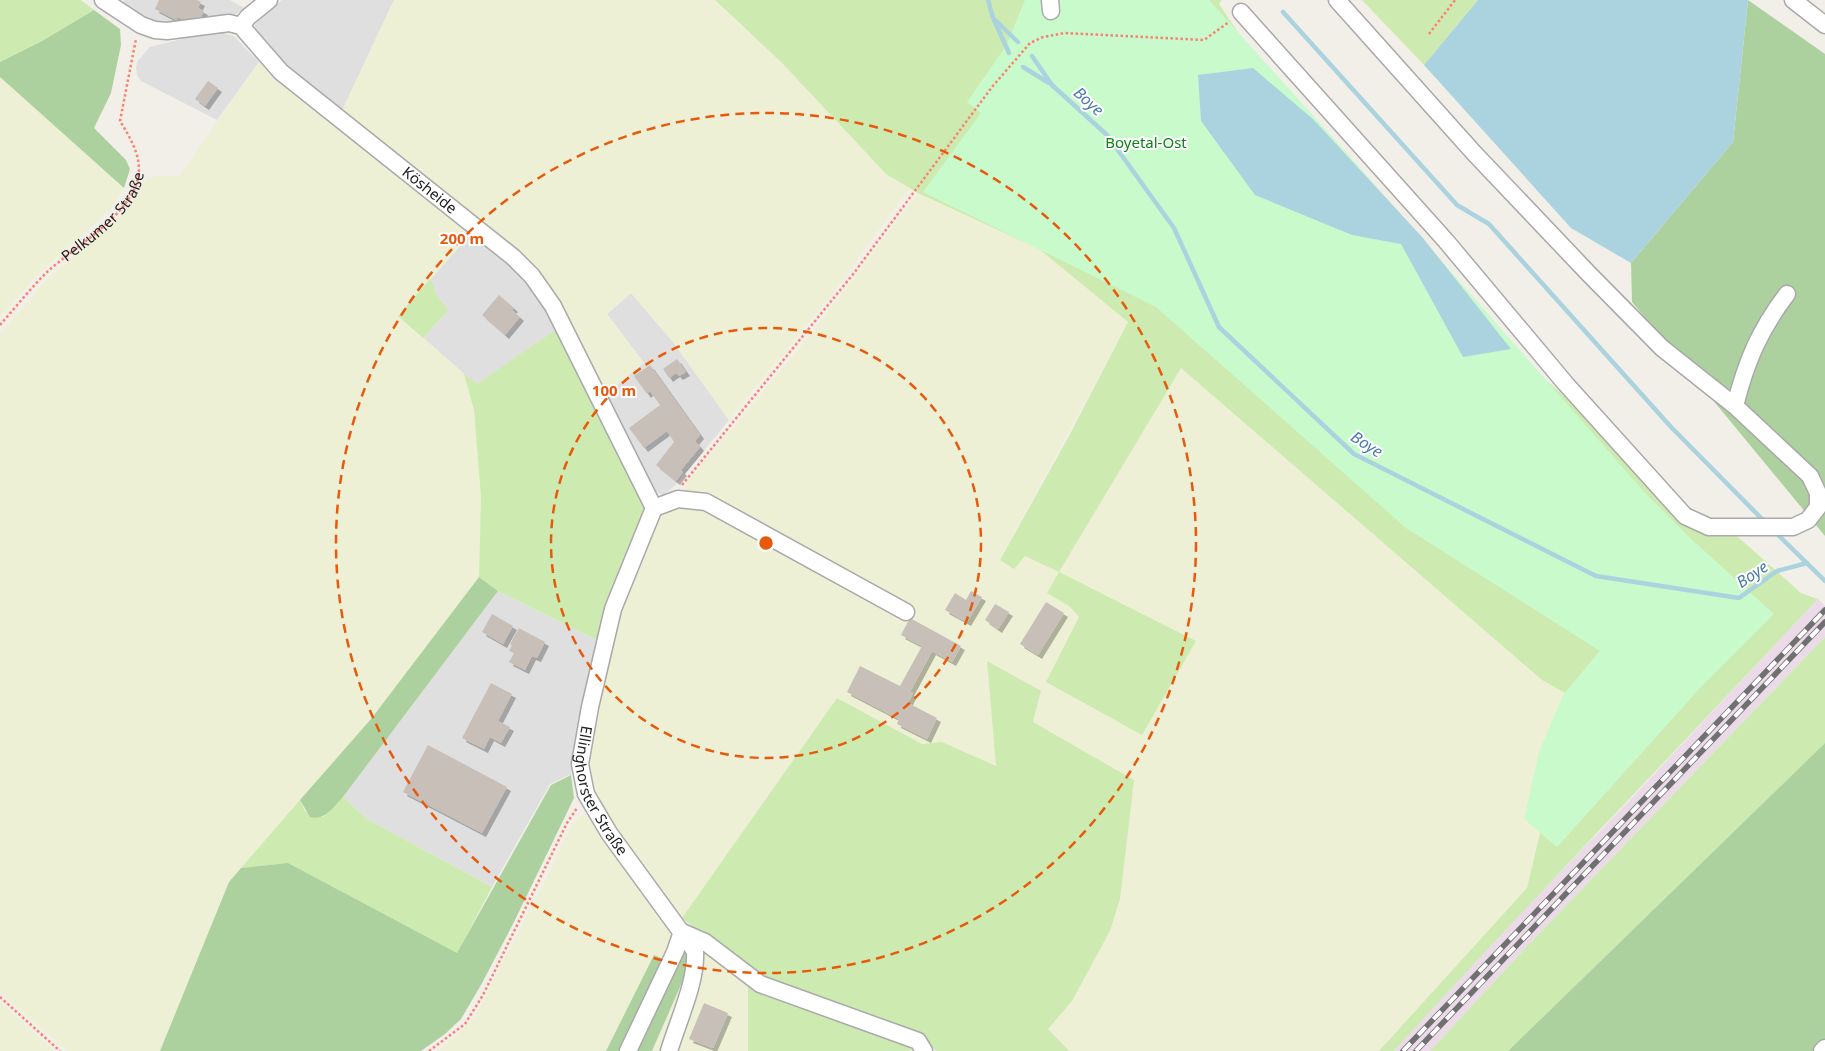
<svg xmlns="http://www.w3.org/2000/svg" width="1825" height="1051" viewBox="0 0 1825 1051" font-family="'Noto Sans',sans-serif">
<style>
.residential{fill:#e0dfdf}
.industrial{fill:#ebdbe8}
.farmland{fill:#eef0d5;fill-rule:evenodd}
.grass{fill:#cdebb0}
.forest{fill:#add19e}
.park{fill:#c8facc}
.water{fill:#aad3df}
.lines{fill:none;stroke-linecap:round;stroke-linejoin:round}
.stream{stroke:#aad3df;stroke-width:4.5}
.building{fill:#c7bfb8;filter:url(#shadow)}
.minor-casing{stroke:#a9a9a9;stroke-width:19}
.path{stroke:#fa8072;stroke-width:2.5;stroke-dasharray:2.5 2.5;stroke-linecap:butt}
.minor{stroke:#fff;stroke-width:16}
.rail-casing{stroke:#707070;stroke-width:5.5}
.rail{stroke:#fff;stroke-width:4;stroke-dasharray:11;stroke-linecap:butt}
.ring{fill:none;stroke:#e8590c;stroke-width:2.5;stroke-dasharray:9 6}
.labels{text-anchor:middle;stroke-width:4;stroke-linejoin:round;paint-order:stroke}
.park-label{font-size:15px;fill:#0c8416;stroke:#fff}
.street-label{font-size:15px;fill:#222;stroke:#fff}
.water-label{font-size:16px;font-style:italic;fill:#4a7aab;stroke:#fff}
.centre{fill:#e8590c;stroke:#fff;stroke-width:2.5}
.ring-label{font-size:15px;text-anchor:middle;font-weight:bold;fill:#e8590c;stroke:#fff;stroke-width:4;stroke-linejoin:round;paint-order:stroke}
</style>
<defs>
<filter id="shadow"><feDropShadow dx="4" dy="4" stdDeviation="0" flood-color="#0004"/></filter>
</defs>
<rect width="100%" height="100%" fill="#f2efe9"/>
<path class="residential" d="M124 0H230L244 8 237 14 220 19 154 24 121 5Z
M282 0H394L340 115 284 70 255 32V20Z
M223 33 234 36 259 62 217 120 141 81 138 77 136 69 137 62 150 47 185 38Z
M472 232 511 264 531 284 558 328 477 385 423 338 449 310 437 296 431 278Z
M631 293 673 342 729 420 677 484 663 495 652 490 603 396 644 363 607 314Z
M498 591 601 642 571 774 550 784 492 887 367 819 343 797Z"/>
<path class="industrial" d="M1818 599 1825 606V637L1530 943 1430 1051H1394L1490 945 1629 801Z"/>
<path class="farmland" d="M394 0H715L783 64 886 174 910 188 832 294 729 420 673 342 631 293 607 314 644 363 603 396 551 293 340 115Z
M259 62 274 79 472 232 399 316 464 374 474 410 481 497 479 577 371 719 229 882 160 1051H67L0 992V334L48 278 127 211 147 178 156 176H179Z
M0 77 124 188 110 210 36 276 0 318Z
M918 193 1039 249 1128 322 1000 559 1025 556 1059 572 1181 368 1542 680 1572 697 1527 888 1379 1051H1069L1048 1030 1072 1001 1110 931 1120 899 1134 780 1033 722 1041 696 987 662 996 766 942 742 922 744 837 698 682 918 599 805 590 782 587 765 593 725 614 633 627 592 659 520 686 492 683 489 684 486 811 334ZM1069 606 1195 641 1079 617Z
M581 816 588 815 594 821 673 933 663 959 654 956 606 1051H439L474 1018 548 875 564 839 576 819Z
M703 949 748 984V1051H652L687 971 688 953 685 951Z
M0 1002 4 1006 55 1051H0Z"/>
<path class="grass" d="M0 0H81L94 10 42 41 0 62Z
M715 0H1222L1219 4 1258 62 1511 349 1703 520 1737 536 1801 593 1818 599C1677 750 1533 898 1394 1051H1379L1527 888 1572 697 1542 680 1181 368 1059 572 1196 641 1142 735 1046 682 1079 617 1069 606 1047 593 1059 572 1025 556 1014 569 1000 560 1069 436 1128 322 1039 249 918 193 886 174 783 64Z
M1362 0H1478L1424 65Z
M431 278 437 296 449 310 423 338 398 316Z
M558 328 646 509 601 642 498 591 479 577 481 497 474 410 464 374 477 384Z
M1825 637V743L1508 1051H1430L1530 943Z
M987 661 1041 691 1033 722 1134 780 1120 899 1110 931 1072 1001 1048 1029 1069 1051H936L929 1043 903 1029 753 974 682 918 837 698 922 744 942 742 996 766Z
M343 797 367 819 492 887 457 954 288 863 241 868 300 800 305 811 323 817Z
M748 984 906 1044 912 1051H748Z"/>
<path class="forest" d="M1748 0 1825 54V536L1632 302 1631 263 1733 142Z
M94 10 120 29 121 45 111 93 94 128 126 160 130 169 124 188 0 77V62L42 41Z
M479 577 498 591 343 797C333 807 325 821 310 817L300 800 371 719Z
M1825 743V1051H1508Z
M571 775 574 798 514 922 481 985 461 1019 445 1034 421 1051H160L229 882 241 868 288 863 457 953 551 785Z
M685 951 688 953 687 971 652 1051H606L654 955 673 963 679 952Z"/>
<path class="park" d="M1025 0H1209L1346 152 1646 494 1690 538 1774 614 1701 687 1557 847 1524 819 1539 752 1563 695 1600 651 1406 528 1156 307 923 192 981 113 967 102 1006 46Z"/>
<path class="water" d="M1478 0H1748L1733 142 1631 263 1571 228 1424 65Z
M1253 68 1314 120 1423 238 1511 349 1463 357 1401 244 1352 235 1255 195 1201 121 1198 75Z"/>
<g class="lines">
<path class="stream" d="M988 0 993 18 1018 42
M1283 12 1457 205 1489 224 1671 427 1765 522
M994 20 1009 53
M1032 56 1052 85 1107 135 1174 228 1219 327 1354 454 1596 576 1739 598 1777 571 1807 563
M1023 67 1049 83
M1774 531 1825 581"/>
</g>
<path class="building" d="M159 0H197L201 2 198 8 204 11 199 20 194 17 190 24 178 17 176 20 155 9Z
M208 81 218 88 205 106 195 99Z
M499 295 514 308 512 310 520 317 505 335 482 315Z
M677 359 686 372 679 376 676 373 669 378 663 369Z
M650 365 700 435 695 441 700 447 681 470 683 472 676 481 656 465 674 442 667 431 644 448 629 428 660 405 650 391 647 394 634 376Z
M971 591 982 597 967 622 945 610 955 593 966 600Z
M1046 602 1064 613 1038 655 1020 644Z
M995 604 1009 612 998 629 985 620Z
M492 614 513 626 503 644 482 632Z
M910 618 961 646 952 662 932 651 910 692 913 693 908 703 937 718 927 739 897 724 899 719 847 692 860 666 900 686 922 646 901 635Z
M519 628 545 642 537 658 532 656 525 670 509 662 514 653 509 651 512 645 510 644Z
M491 683 512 694 498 721 510 727 501 743 490 737 484 749 462 738Z
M428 745 507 787 482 833 403 792Z
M704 1003 728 1013 713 1048 689 1039Z"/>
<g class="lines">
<g class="minor-casing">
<g id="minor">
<path id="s2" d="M103 0 141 25 155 30 167 31 229 23 241 26 281 72 513 257 532 276 553 306 654 508"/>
<path d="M1050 0 1051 11"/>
<path d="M1793 0 1825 25"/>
<path d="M1241 12 1446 241 1565 383 1685 516 1709 527H1793L1808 520 1818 507V493L1810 476 1735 406 1662 348 1589 274 1474 153 1337 0"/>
<path d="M241 26 248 17 269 0"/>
<path d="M1735 406C1746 362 1759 331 1787 294"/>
<path id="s3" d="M654 508 613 609 590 707 580 764 586 794 609 833 695 951C697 981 678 1021 669 1051"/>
<path d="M654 508 678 499 706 502 906 612"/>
<path d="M682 932 705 942 760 984 918 1041 924 1051"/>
<path d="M628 1051 675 952 682 932"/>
<path d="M1822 1051 1825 1048"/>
</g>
</g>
<g class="path">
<path d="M1429 34 1455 0"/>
<path id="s1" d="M0 325C15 308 30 289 46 273 74 247 125 219 137 182 144 160 131 139 120 121L136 39"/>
<path d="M682 485 854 273 992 87 1030 43 1043 37 1065 33 1204 40 1229 22"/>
<path d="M0 997 60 1051"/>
<path d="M429 1051 465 1024 483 995 567 823 577 808"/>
</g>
<use href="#minor" class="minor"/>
<g class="rail-casing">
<path id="rail" d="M1403 1051 1825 610
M1416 1051 1825 622"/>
</g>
<use href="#rail" class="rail"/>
</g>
<g class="ring">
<circle cx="766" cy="543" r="215"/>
<circle cx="766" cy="543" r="430"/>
</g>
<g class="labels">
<g class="park-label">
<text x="1146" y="148">Boyetal-Ost</text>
</g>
<g class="street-label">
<text dy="5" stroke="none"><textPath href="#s2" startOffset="398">Kösheide</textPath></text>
<text dy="5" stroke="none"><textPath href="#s1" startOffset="151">Pelkumer Straße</textPath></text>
<text dy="5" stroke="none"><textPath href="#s3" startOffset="299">Ellinghorster Straße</textPath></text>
</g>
<g class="water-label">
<text transform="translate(1089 101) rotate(42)" y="6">Boye</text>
<text transform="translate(1367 444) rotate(33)" y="6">Boye</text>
<text transform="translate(1752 574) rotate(-34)" y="6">Boye</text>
</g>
</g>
<circle cx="766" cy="543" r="8" class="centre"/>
<g class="ring-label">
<text x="462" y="244">200 m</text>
<text x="614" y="396">100 m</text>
</g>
</svg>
